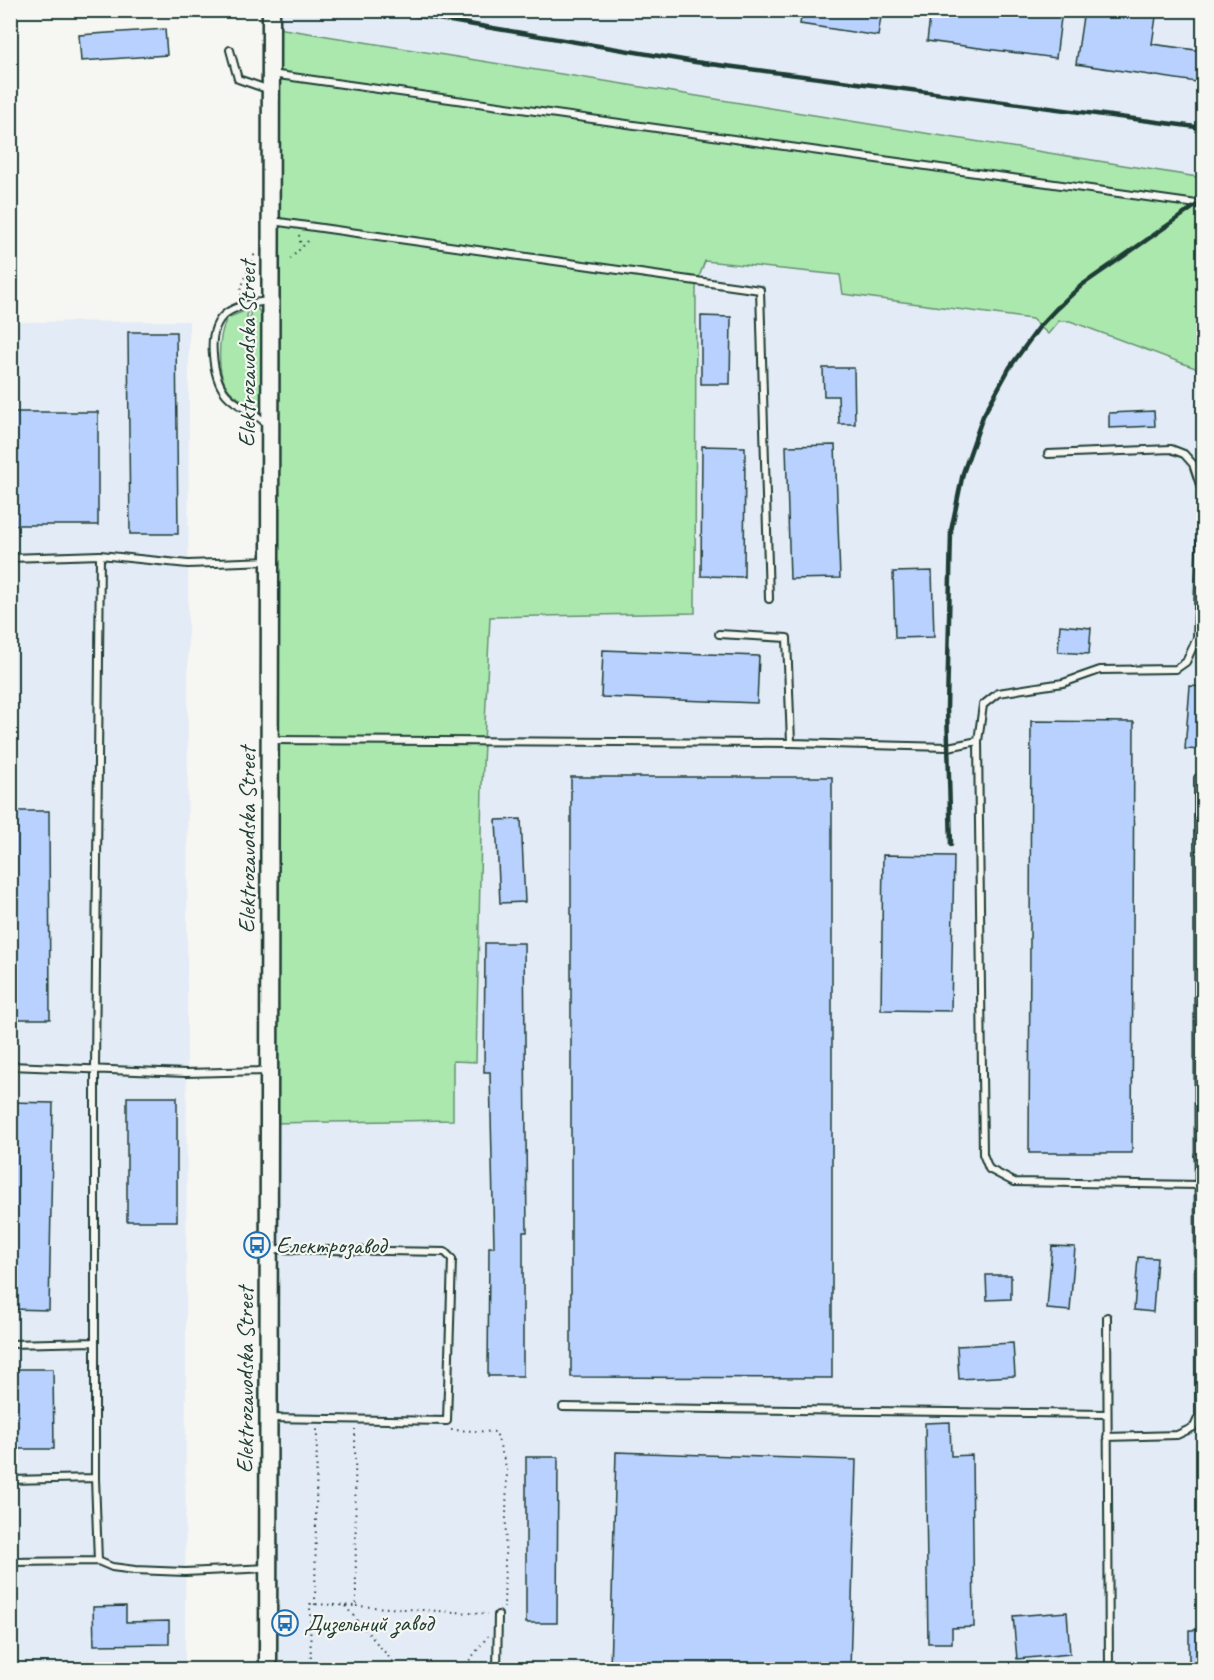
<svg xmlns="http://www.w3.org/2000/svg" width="1214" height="1680" viewBox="0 0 1214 1680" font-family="Caveat,sans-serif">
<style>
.built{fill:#e3ebf6}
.green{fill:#abe8ae;stroke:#659271;stroke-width:1.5}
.building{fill:#b8d1ff;stroke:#1f3d34;stroke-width:1.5}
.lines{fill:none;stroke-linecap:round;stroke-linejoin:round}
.lane-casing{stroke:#1f3d34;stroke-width:10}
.street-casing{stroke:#1f3d34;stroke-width:16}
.secondary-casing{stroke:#1f3d34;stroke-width:21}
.path{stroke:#1f3d34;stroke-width:2;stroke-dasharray:1.5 4.5;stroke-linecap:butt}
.lane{stroke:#f6f6f2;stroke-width:6}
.street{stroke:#f6f6f2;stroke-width:12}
.secondary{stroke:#f6f6f2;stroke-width:16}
.rail{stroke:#1f3d34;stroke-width:4.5}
.labels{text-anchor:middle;stroke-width:4.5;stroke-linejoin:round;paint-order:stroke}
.street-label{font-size:24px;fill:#1f3d34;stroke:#f6f6f2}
.poi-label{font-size:24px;fill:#1f3d34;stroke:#f6f6f2;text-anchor:start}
</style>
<rect width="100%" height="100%" fill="#f6f6f2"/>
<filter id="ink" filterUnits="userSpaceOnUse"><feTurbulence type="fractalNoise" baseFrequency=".0167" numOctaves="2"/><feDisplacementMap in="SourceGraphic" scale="12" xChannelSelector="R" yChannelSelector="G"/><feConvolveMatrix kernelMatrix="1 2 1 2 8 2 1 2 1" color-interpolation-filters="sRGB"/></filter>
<g filter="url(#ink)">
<path class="built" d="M271 10 1203 11V178L271 27Z
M705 260 840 275 843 294 1032 319 1048 333 1059 321H1070L1203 371V1669L268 1670 270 1123 453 1120V1060L476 1062 482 786 490 617 695 613 696 285Z
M189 321 185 1669H11L10 322Z"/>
<path class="green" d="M271 27 1203 178V371L1070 321H1059L1048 334 1032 319 843 294 840 275 705 261 696 285 695 613 490 617 482 786 476 1062 453 1061V1120L270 1123Z
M250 309H258L265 323V405L262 408 253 407Z
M247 310 250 405C244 401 235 397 230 391 215 375 218 336 227 318Z"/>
<path class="building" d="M802 10H882L878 36 800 24Z
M931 10H1062L1056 58 927 41Z
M1084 10H1157L1152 44 1203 51V83L1076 64Z
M165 29 167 55 81 61 79 35Z
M701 316 731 317 730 384H701Z
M128 332H176L178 534H130Z
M823 368H854L855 424H839L838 396H824Z
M1154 411 1155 426 1109 428V413Z
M10 412H98V525H10Z
M835 445 840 578 790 579 786 446Z
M702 446 745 447 744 577 701 576Z
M932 571 934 637 895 638 893 572Z
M1060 625 1091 628 1089 654 1058 652Z
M603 650 759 656 757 703 601 697Z
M1190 686 1203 687V750L1185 749Z
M1031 721 1134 722 1132 1153H1029Z
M571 777H832V1378L571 1377Z
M10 811H49L50 1019H10Z
M521 819 525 902 500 903 496 820Z
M883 855 954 856 951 1011 881 1010Z
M485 943H524L527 1232H523V1376H488L489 1247H494L490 1072H484Z
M127 1097H177V1221H127Z
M10 1102 53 1103 49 1310 10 1309Z
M1052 1246 1075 1247 1070 1311 1047 1309Z
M1138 1257 1157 1258 1153 1312 1134 1310Z
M986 1275H1011V1299L987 1300Z
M1013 1343 1015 1376 959 1379 957 1346Z
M10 1369H53L54 1449H10Z
M950 1422 951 1456 972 1455 974 1627 952 1628V1643H928L925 1423Z
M616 1452 856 1460 850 1670H610Z
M526 1457H558L557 1623H526Z
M126 1606V1622L169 1621V1644L94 1645 93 1607Z
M1067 1612 1070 1654 1017 1659 1013 1616Z
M1189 1630H1203V1670H1189Z"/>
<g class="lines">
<g class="lane-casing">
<path id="lane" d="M230 50 238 79 270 90
M271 74 1204 205
M272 221 760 290 769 599
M267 424C255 412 237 407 226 394 217 383 214 368 213 355 209 312 233 305 269 301
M10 558 100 555 188 564 268 561
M719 634 787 638 791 743
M272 740 791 743 948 747 978 741 983 1154 989 1169 1014 1182 1199 1185
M978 741 983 705 998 693 1063 683 1100 670 1176 669 1186 662 1197 638 1202 491 1193 464 1184 454 1171 449 1048 454
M10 1066 186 1073 266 1071
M1107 1317 1109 1670
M10 1344 95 1342
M563 1407 1107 1414
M269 1418 447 1421 452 1259 445 1252 269 1249
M1107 1437 1177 1435 1194 1427 1199 1416 1198 778
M95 1478 98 1561
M10 1480 95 1478V1068L100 555
M10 1562 98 1561 112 1567 135 1570 185 1572 268 1568
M497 1670 498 1615"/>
</g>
<g class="street-casing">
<path id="street" d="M1201 1156 1204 1159"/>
</g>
<g class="secondary-casing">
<path id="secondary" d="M268 1670 271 10"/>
</g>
<path class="path" d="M299 235 301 247
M290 259 311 238
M242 295 240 291 255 253
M451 1430 496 1432 507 1470 504 1608
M315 1605 317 1428
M345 1606 400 1670
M356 1606 488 1614
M311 1670 310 1604 356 1606 355 1429
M462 1670 488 1636"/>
<use href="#lane" class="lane"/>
<use href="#street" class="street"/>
<use href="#secondary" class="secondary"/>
<path class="rail" d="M385 10 695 62 1204 128
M951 845 947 709 951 531 963 473 983 416 1010 367 1040 326 1056 309 1082 285 1204 200"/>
</g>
</g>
<defs>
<g id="bus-ring" transform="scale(1.35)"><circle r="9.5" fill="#f6f6f2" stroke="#1f6fb2" stroke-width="1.5"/><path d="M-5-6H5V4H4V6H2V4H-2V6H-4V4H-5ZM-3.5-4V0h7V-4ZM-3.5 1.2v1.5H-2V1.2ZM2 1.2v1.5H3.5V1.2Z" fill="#1f6fb2"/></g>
</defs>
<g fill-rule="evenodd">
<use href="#bus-ring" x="257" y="1245"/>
<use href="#bus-ring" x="285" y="1623"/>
</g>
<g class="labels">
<g class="street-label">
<text transform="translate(247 354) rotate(-90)" y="8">Elektrozavodska Street</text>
<text transform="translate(247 840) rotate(-90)" y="8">Elektrozavodska Street</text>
<text transform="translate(245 1380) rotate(-90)" y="8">Elektrozavodska Street</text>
</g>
<g class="poi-label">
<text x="276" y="1253">Електрозавод</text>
<text x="304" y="1631">Дизельний завод</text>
</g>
</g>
<rect width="1214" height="1680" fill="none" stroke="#f6f6f2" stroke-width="36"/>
<rect x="18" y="18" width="1178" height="1644" fill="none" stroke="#1f3d34" stroke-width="2" filter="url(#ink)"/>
</svg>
